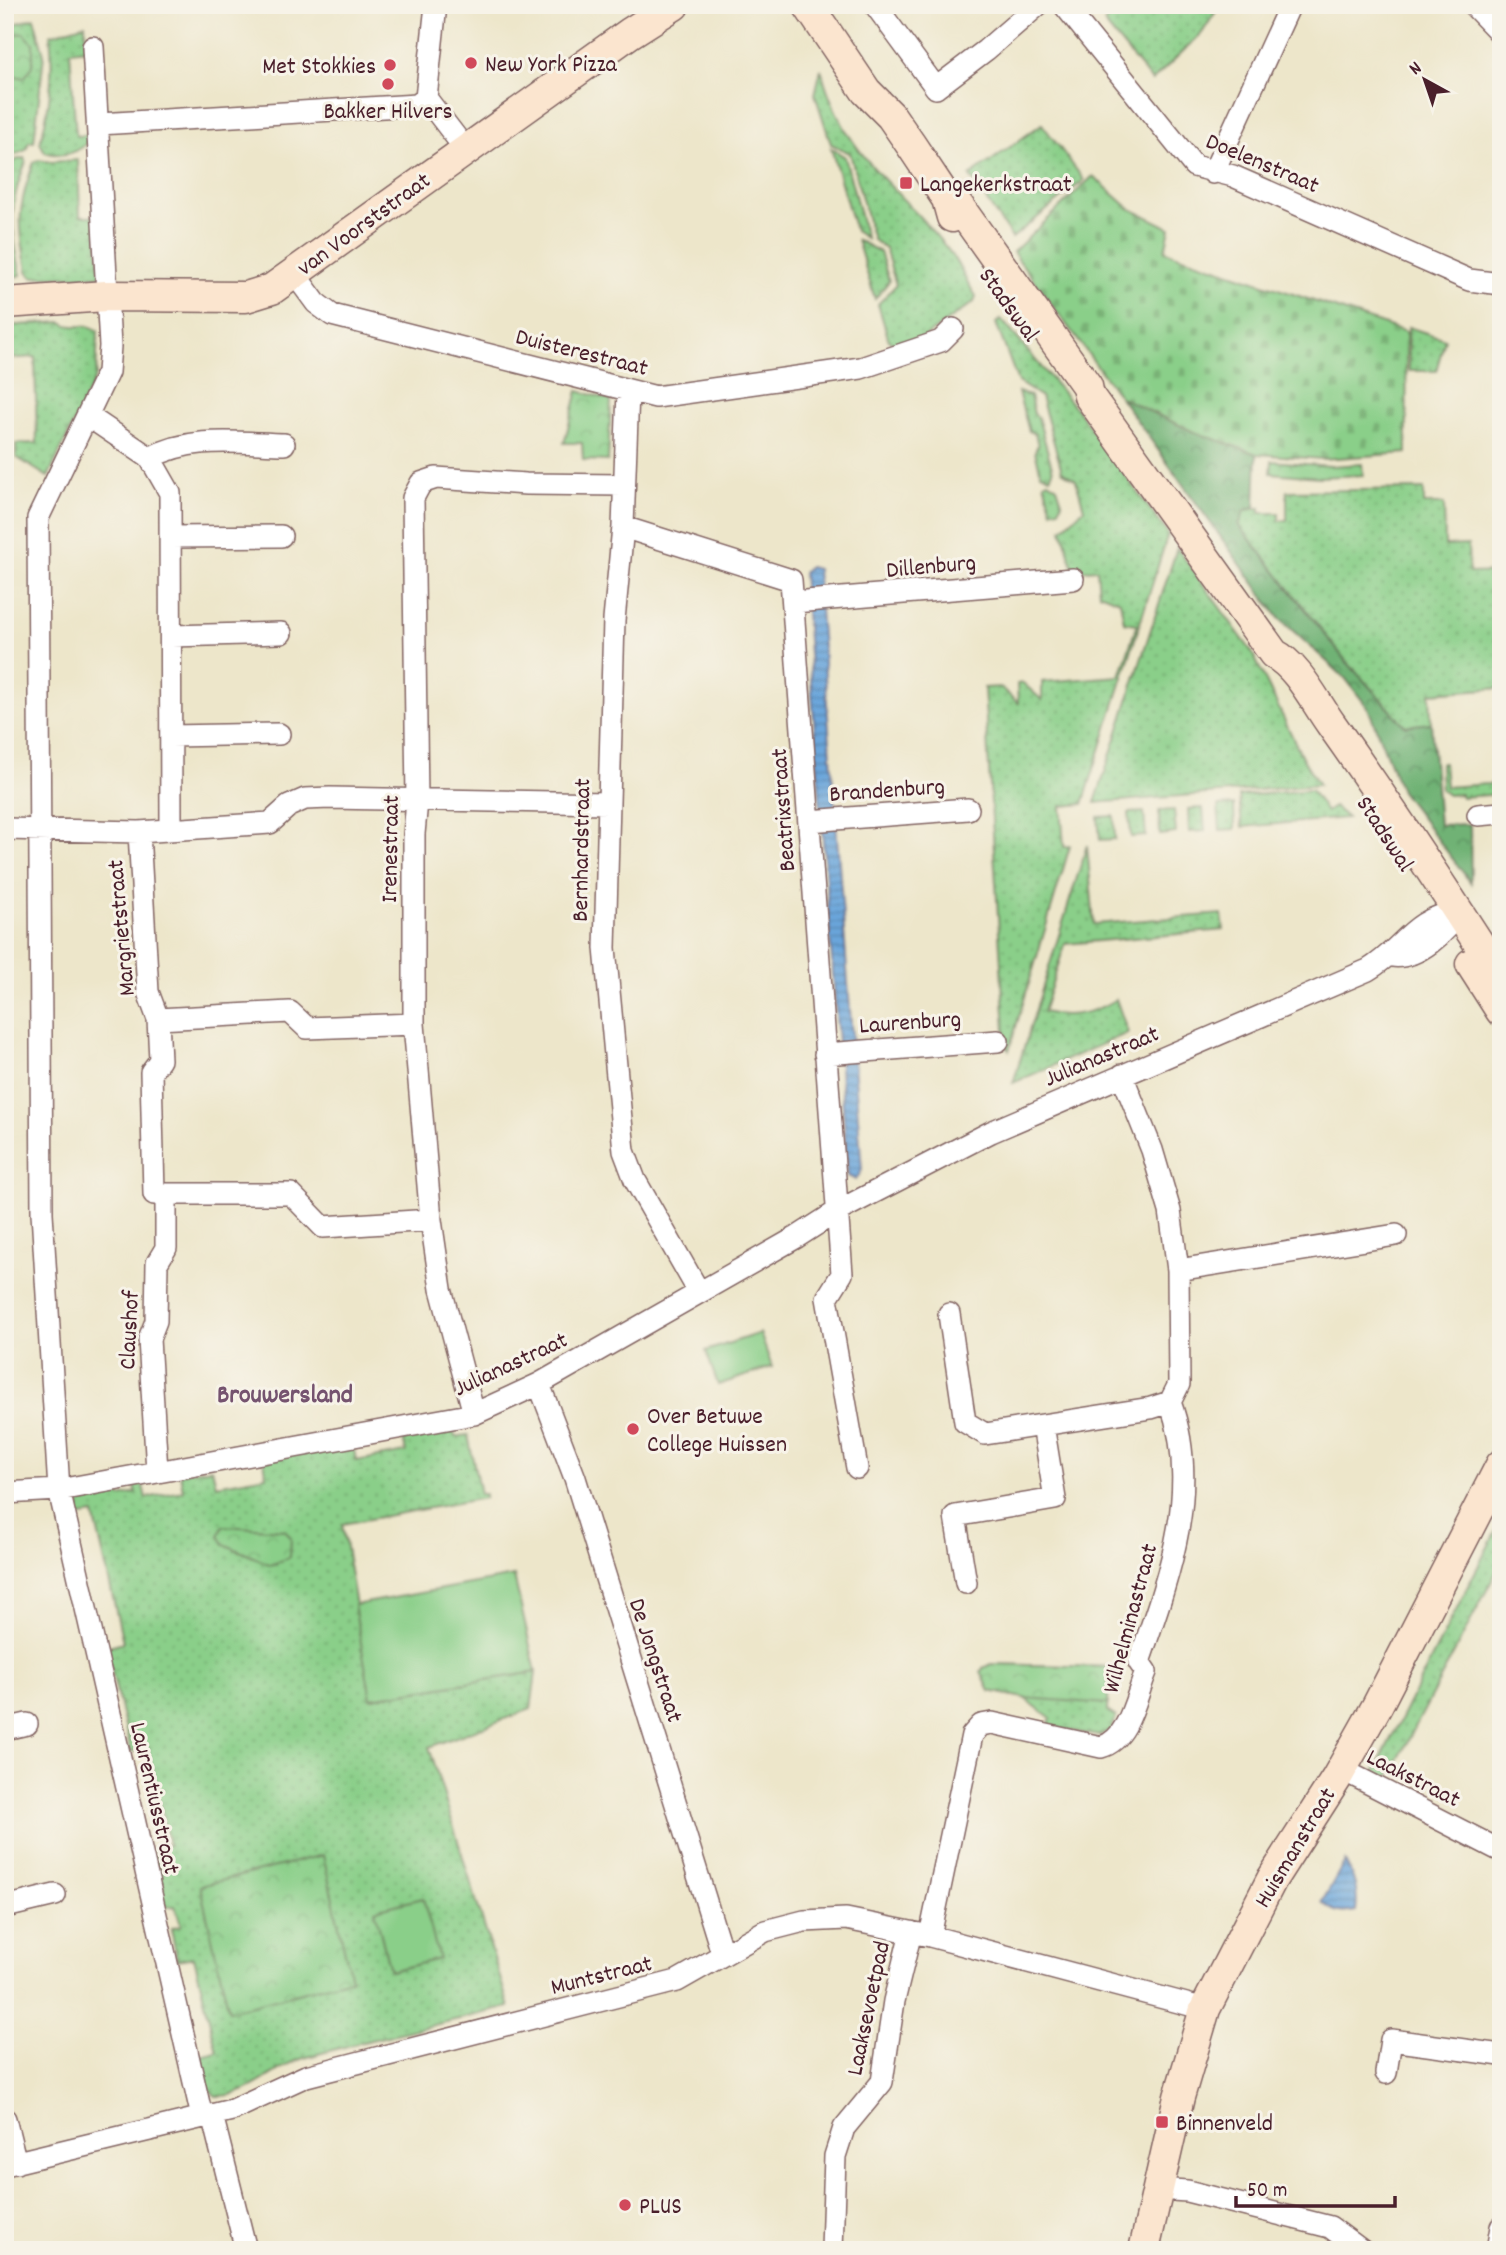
<svg xmlns="http://www.w3.org/2000/svg" width="1506" height="2255" viewBox="0 0 1506 2255" font-family="Dekko,sans-serif">
<style>
.grass{fill:url(#grass-dots);stroke:#6a775a;stroke-width:2}
.forest{fill:url(#forest-crowns);stroke:#5c6850;stroke-width:2}
.cemetery{fill:url(#cemetery-stones);stroke:#6a775a;stroke-width:2}
.park{fill:url(#park-crowns);stroke:#6a775a;stroke-width:2}
.pitch{fill:#8acf89;stroke:#6a775a;stroke-width:2}
.water{fill:url(#water-rules);stroke:#5a6283;stroke-width:2}
.lines{fill:none;stroke-linecap:round;stroke-linejoin:round}
.street-casing{stroke:#836563;stroke-width:24}
.secondary-casing{stroke:#836563;stroke-width:33}
.street{stroke:#fff;stroke-width:21}
.secondary{stroke:#fbe5cf;stroke-width:30}
.poi-dot{fill:#d1495b;stroke:#f7f3e8;stroke-width:2.5}
.labels{text-anchor:middle;stroke-width:6;stroke-linejoin:round;paint-order:stroke}
.poi-label{font-size:24px;fill:#4a1f2b;stroke:#f7f3e8;text-anchor:start}
.street-label{font-size:24px;fill:#4a1f2b;stroke:#f7f3e8}
.neighbourhood-label{font-size:26px;font-weight:bold;fill:#75536f;stroke:#f7f3e8}
</style>
<defs>
<pattern id="grass-dots" width="8" height="8" patternUnits="userSpaceOnUse" patternTransform="scale(1.75)"><rect width="8" height="8" fill="#8acf89"/><path d="M2 2h.1M6 6h.1" fill="none" stroke="#79b176" stroke-width="1.8" stroke-linecap="round"/></pattern>
<pattern id="forest-crowns" width="20" height="18" patternUnits="userSpaceOnUse" patternTransform="scale(1.75)"><rect width="20" height="18" fill="#6fb275"/><path d="M2 6a3 3 0 1 1 6 0M12 15a3 3 0 1 1 6 0" fill="none" stroke="#5d9060"/></pattern>
<pattern id="cemetery-stones" width="16" height="16" patternUnits="userSpaceOnUse" patternTransform="scale(1.75)"><rect width="16" height="16" fill="#8acf89"/><path d="M2 7V4a2 2 0 0 1 4 0v3zM10 15v-3a2 2 0 0 1 4 0v3z" fill="#79b176"/></pattern>
<pattern id="park-crowns" width="20" height="18" patternUnits="userSpaceOnUse" patternTransform="scale(1.75)"><rect width="20" height="18" fill="#8acf89"/><path d="M2 6a3 3 0 1 1 6 0M12 15a3 3 0 1 1 6 0" fill="none" stroke="#79b176"/></pattern>
<pattern id="water-rules" width="6" height="5" patternUnits="userSpaceOnUse" patternTransform="scale(1.75)"><rect width="6" height="5" fill="#6aa6db"/><path d="M0 2.5h6" fill="none" stroke="#5987b2"/></pattern>
</defs>
<rect width="100%" height="100%" fill="#f7f3e8"/>
<filter id="ink" filterUnits="userSpaceOnUse"><feTurbulence type="fractalNoise" baseFrequency=".0143" numOctaves="2"/><feDisplacementMap in="SourceGraphic" scale="14" xChannelSelector="R" yChannelSelector="G"/><feConvolveMatrix kernelMatrix="1 2 1 2 8 2 1 2 1" color-interpolation-filters="sRGB"/></filter>
<filter id="wash" filterUnits="userSpaceOnUse"><feTurbulence type="fractalNoise" baseFrequency=".00686" numOctaves="4" result="noise"/><feDisplacementMap in="SourceGraphic" scale="28" xChannelSelector="R" yChannelSelector="G"/><feGaussianBlur stdDeviation="1.57" result="paint"/><feColorMatrix in="noise" values="0 0 0 0 0 0 0 0 0 0 0 0 0 0 0 0 0 1.4 0 .05"/><feComposite in="paint" operator="in"/></filter>
<g filter="url(#wash)">
<rect width="100%" height="100%" fill="#ede6ca"/>
<path class="grass" d="M1116 5H1220L1202 33 1152 81 1104 23Z
M34 18 44 54 34 142H29L26 150 5 159V27Z
M85 24 86 49 70 51 76 136 91 135V139C78 153 64 158 45 152L40 143C50 108 54 71 50 35Z
M821 69C844 157 893 181 945 246 958 261 965 280 976 296L974 302 916 343 899 348 889 341 878 304 896 285 885 248 873 240 850 153 831 144 815 94Z
M1042 124 1084 180 1012 238 970 176Z
M831 148 845 157 866 238 855 231Z
M24 158 26 162C7 210 11 226 21 275L5 280V170L16 160Z
M38 160 51 162 78 160 80 216H96L100 276 32 277 27 271C18 223 17 208 34 162Z
M857 240 880 252 889 281 875 299Z
M1001 319 1079 412 1168 534 1083 804 1061 806 1064 847 1070 846 1009 1050 1006 1047 984 688 1000 687 1018 703 1017 684 1023 683 1042 700V682L1120 676 1137 624 1124 622 1120 601 1099 593 1097 569 1074 571 1062 529 1084 509 1076 480 1062 471 1041 397 1018 382 996 323Z
M62 322C73 331 87 321 98 331L96 376 48 477 16 457V444L37 443 35 357 5 359V326Z
M1408 327 1445 339 1436 371H1409Z
M1018 392 1030 396 1034 414 1038 417 1053 471 1050 477 1041 473 1035 451 1038 445 1035 434 1029 431Z
M1048 481 1057 487 1062 502 1059 509 1052 511 1044 483Z
M1424 489V504H1444L1445 546 1468 545 1469 573 1501 572V688L1430 693 1431 723 1405 726 1346 661 1239 525 1245 510 1260 508V513H1279V521L1287 520V491Z
M1177 548 1252 652 1303 759 1319 785 1095 803Z
M1440 763H1444L1446 787 1501 783V794L1462 797 1461 794 1448 795 1441 790Z
M1311 790 1326 812 1334 807 1347 818 1242 827 1239 796Z
M1234 805 1235 829 1220 830 1218 806Z
M1203 808 1205 831 1189 832 1188 809Z
M1174 810 1176 833 1160 835 1159 811Z
M1144 812 1146 836 1131 837 1129 813Z
M1114 816 1115 839 1100 840 1098 817Z
M1087 845 1094 924 1222 914 1224 930 1065 944 1043 1012C1070 1019 1093 1014 1116 999L1128 1033 1013 1083Z
M452 1426 455 1437 468 1435 480 1494H485V1498L342 1524 372 1698 536 1672 531 1709 429 1747 509 2007C441 2024 371 2038 304 2058 274 2066 253 2097 216 2096L208 2089 200 2056 217 2052 194 1957 177 1960 171 1928 181 1925 175 1906 166 1907 153 1850 169 1845 148 1748 131 1752 106 1647 123 1642 94 1514 77 1517C79 1492 96 1493 117 1487L120 1497 136 1493 135 1482 142 1481 146 1498 183 1491 180 1473 212 1468 216 1485 266 1476 264 1458 353 1443 356 1461 406 1452 402 1434Z
M1501 1521V1563L1388 1779 1374 1772Z
M991 1664 1109 1667 1107 1711 1116 1717 1112 1729 1098 1736 1048 1726 1051 1718 1024 1698 990 1691 981 1672 983 1668Z"/>
<path class="forest" d="M1120 397 1192 431 1257 454 1255 507 1245 510 1239 525 1346 661 1405 726 1431 723 1439 825 1470 824 1471 883 1401 791 1368 708 1345 678 1279 618Z"/>
<path class="cemetery" d="M1093 176 1129 208 1170 228 1165 251 1406 332 1407 453 1322 459 1257 454 1192 431 1120 397 1013 252Z"/>
<path class="park" d="M23 33 33 43V66L24 78 7 74 5 69V37Z
M578 391 611 400 608 461 583 460 582 443H564Z
M1272 461 1330 466 1362 464 1363 475 1319 477 1271 473Z
M223 1526 285 1530 291 1538 290 1557 271 1565 224 1544 219 1536Z
M991 1664 1109 1667 1108 1704 1024 1698 990 1691 981 1672 983 1668Z
M323 1855 351 1979 229 2011 200 1886Z"/>
<path class="pitch" d="M760 1333 772 1367 718 1385 706 1351Z
M514 1576 536 1672 371 1698 354 1605Z
M423 1898 439 1959 390 1971 375 1910Z"/>
<path class="water" d="M809 567 817 569 862 1170 856 1180 848 1176 803 573Z
M1345 1861C1354 1878 1359 1891 1356 1911 1341 1914 1333 1913 1322 1902Z"/>
</g>
<g filter="url(#ink)">
<g class="lines">
<g class="street-casing">
<path id="street" d="M875 5 936 88 986 50 1038 5
M1064 5 1194 166 1233 176 1469 280 1501 284
M1473 5 1501 34
M93 47 110 346 108 372 38 518 42 1213 59 1490 202 2117
M426 98 436 5
M426 98 466 150
M99 124 417 105 426 98
M1213 173 1290 5
M294 273 316 303 332 315 656 397 861 368 941 341 953 329
M628 391 623 527 614 620 605 948 624 1151 635 1180 699 1292
M88 416 150 458 170 493 171 830
M150 458C191 435 239 443 284 444
M623 527 791 580 842 1274 827 1298 857 1468
M171 537 281 536
M794 602 1073 579
M171 636 281 633
M171 736 279 734
M1478 815 1501 813
M809 821 968 809
M5 829 139 832 270 823 289 806 305 799 330 798 607 803
M139 832 148 992 158 1019 160 1060 151 1072 154 1194H291L323 1227 431 1220
M158 1019 290 1012 307 1028 414 1024
M825 1054 998 1041
M1178 1270 1396 1235
M949 1314 965 1422 985 1434 1151 1408 1170 1402
M539 1384 575 1478 722 1953
M474 1414 441 1289 431 1220 414 1024V834L417 801 413 498 421 483 436 478 526 484 623 485
M157 1471 149 1339 156 1321 157 1263 166 1248V1195
M5 1493 59 1490 474 1414 539 1384 797 1237 836 1212 991 1132 1368 970C1404 949 1411 918 1458 912 1448 932 1416 960 1392 956
M966 1583 955 1516 1055 1499 1043 1425
M5 1729 27 1724
M1341 1769 1501 1851
M5 1907 55 1895
M930 1936 972 1735 981 1725 992 1723 1101 1747C1129 1740 1136 1696 1146 1672L1139 1662C1168 1579 1202 1489 1170 1402L1179 1384 1178 1270 1170 1211 1152 1150 1122 1075
M1386 2073 1391 2040 1501 2055
M212 2115 246 2250
M5 2119 16 2163
M5 2165 232 2110 306 2076 677 1981 765 1931 804 1921 846 1919 930 1936 1205 2009
M1157 2189 1187 2191 1330 2227 1361 2250
M832 2250 835 2156 844 2128 882 2082 894 2001 911 1932
M1497 2250 1501 2227"/>
</g>
<g class="secondary-casing">
<path id="secondary" d="M808 5 866 91 891 116 911 145 947 199 952 217
M947 199 957 204 1087 386 1089 396 1274 654C1298 666 1315 702 1331 724 1390 807 1446 892 1501 978
M5 303 106 296 246 297 272 289 630 33 674 5
M1471 964 1501 1011
M1144 2250 1179 2097 1205 2009 1272 1879 1336 1779 1377 1706 1501 1465"/>
</g>
<use href="#street" class="street"/>
<use href="#secondary" class="secondary"/>
</g>
</g>
<g class="poi-dot">
<circle cx="471" cy="63" r="7"/>
<circle cx="390" cy="65" r="7"/>
<circle cx="388" cy="84" r="7"/>
<rect x="899" y="176" width="14" height="14" rx="3.5"/>
<circle cx="633" cy="1429" r="7"/>
<rect x="1155" y="2115" width="14" height="14" rx="3.5"/>
<circle cx="625" cy="2205" r="7"/>
</g>
<g class="labels">
<g class="poi-label">
<text x="485" y="71">New York Pizza</text>
<text x="376" y="73" text-anchor="end">Met Stokkies</text>
<text x="388" y="118" text-anchor="middle">Bakker Hilvers</text>
<text x="920" y="191">Langekerkstraat</text>
<text x="647" y="1423">Over Betuwe<tspan x="647" dy="28">College Huissen</tspan></text>
<text x="1176" y="2130">Binnenveld</text>
<text x="639" y="2213">PLUS</text>
</g>
<g class="street-label">
<text transform="translate(1263 162) rotate(23)" y="8">Doelenstraat</text>
<text transform="translate(363 223) rotate(-36)" y="8">van Voorststraat</text>
<text transform="translate(1010 304) rotate(54)" y="8">Stadswal</text>
<text transform="translate(582 351) rotate(14)" y="8">Duisterestraat</text>
<text transform="translate(931 565) rotate(-5)" y="8">Dillenburg</text>
<text transform="translate(887 789) rotate(-4)" y="8">Brandenburg</text>
<text transform="translate(782 810) rotate(-94)" y="8">Beatrixstraat</text>
<text transform="translate(1386 833) rotate(57)" y="8">Stadswal</text>
<text transform="translate(389 849) rotate(-89)" y="8">Irenestraat</text>
<text transform="translate(580 850) rotate(-89)" y="8">Bernhardstraat</text>
<text transform="translate(120 928) rotate(-95)" y="8">Margrietstraat</text>
<text transform="translate(910 1021) rotate(-4)" y="8">Laurenburg</text>
<text transform="translate(1101 1055) rotate(-23)" y="8">Julianastraat</text>
<text transform="translate(128 1330) rotate(-87)" y="8">Claushof</text>
<text transform="translate(510 1363) rotate(-25)" y="8">Julianastraat</text>
<text transform="translate(1129 1618) rotate(-75)" y="8">Wilhelminastraat</text>
<text transform="translate(657 1660) rotate(72)" y="8">De Jongstraat</text>
<text transform="translate(1414 1777) rotate(27)" y="8">Laakstraat</text>
<text transform="translate(156 1798) rotate(77)" y="8">Laurentiusstraat</text>
<text transform="translate(1294 1847) rotate(-59)" y="8">Huismanstraat</text>
<text transform="translate(601 1974) rotate(-14)" y="8">Muntstraat</text>
<text transform="translate(867 2008) rotate(-78)" y="8">Laaksevoetpad</text>
</g>
<g class="neighbourhood-label">
<text x="285" y="1402">Brouwersland</text>
</g>
</g>
<rect width="1506" height="2255" fill="none" stroke="#f7f3e8" stroke-width="28"/>
<g transform="translate(1425 80) rotate(320)" stroke="#f7f3e8" stroke-width="5" paint-order="stroke">
<path d="M0-5L12 26L0 18L-12 26Z" fill="#4a1f2b"/>
<text y="-10" font-size="19" font-weight="bold" text-anchor="middle" fill="#4a1f2b">N</text>
</g>
<path d="M1236 2196v10h159v-10" fill="none" stroke="#4a1f2b" stroke-width="3.5"/>
<text x="1247" y="2196" font-size="21" fill="#4a1f2b" stroke="#f7f3e8" stroke-width="5" paint-order="stroke">50 m</text>
</svg>
